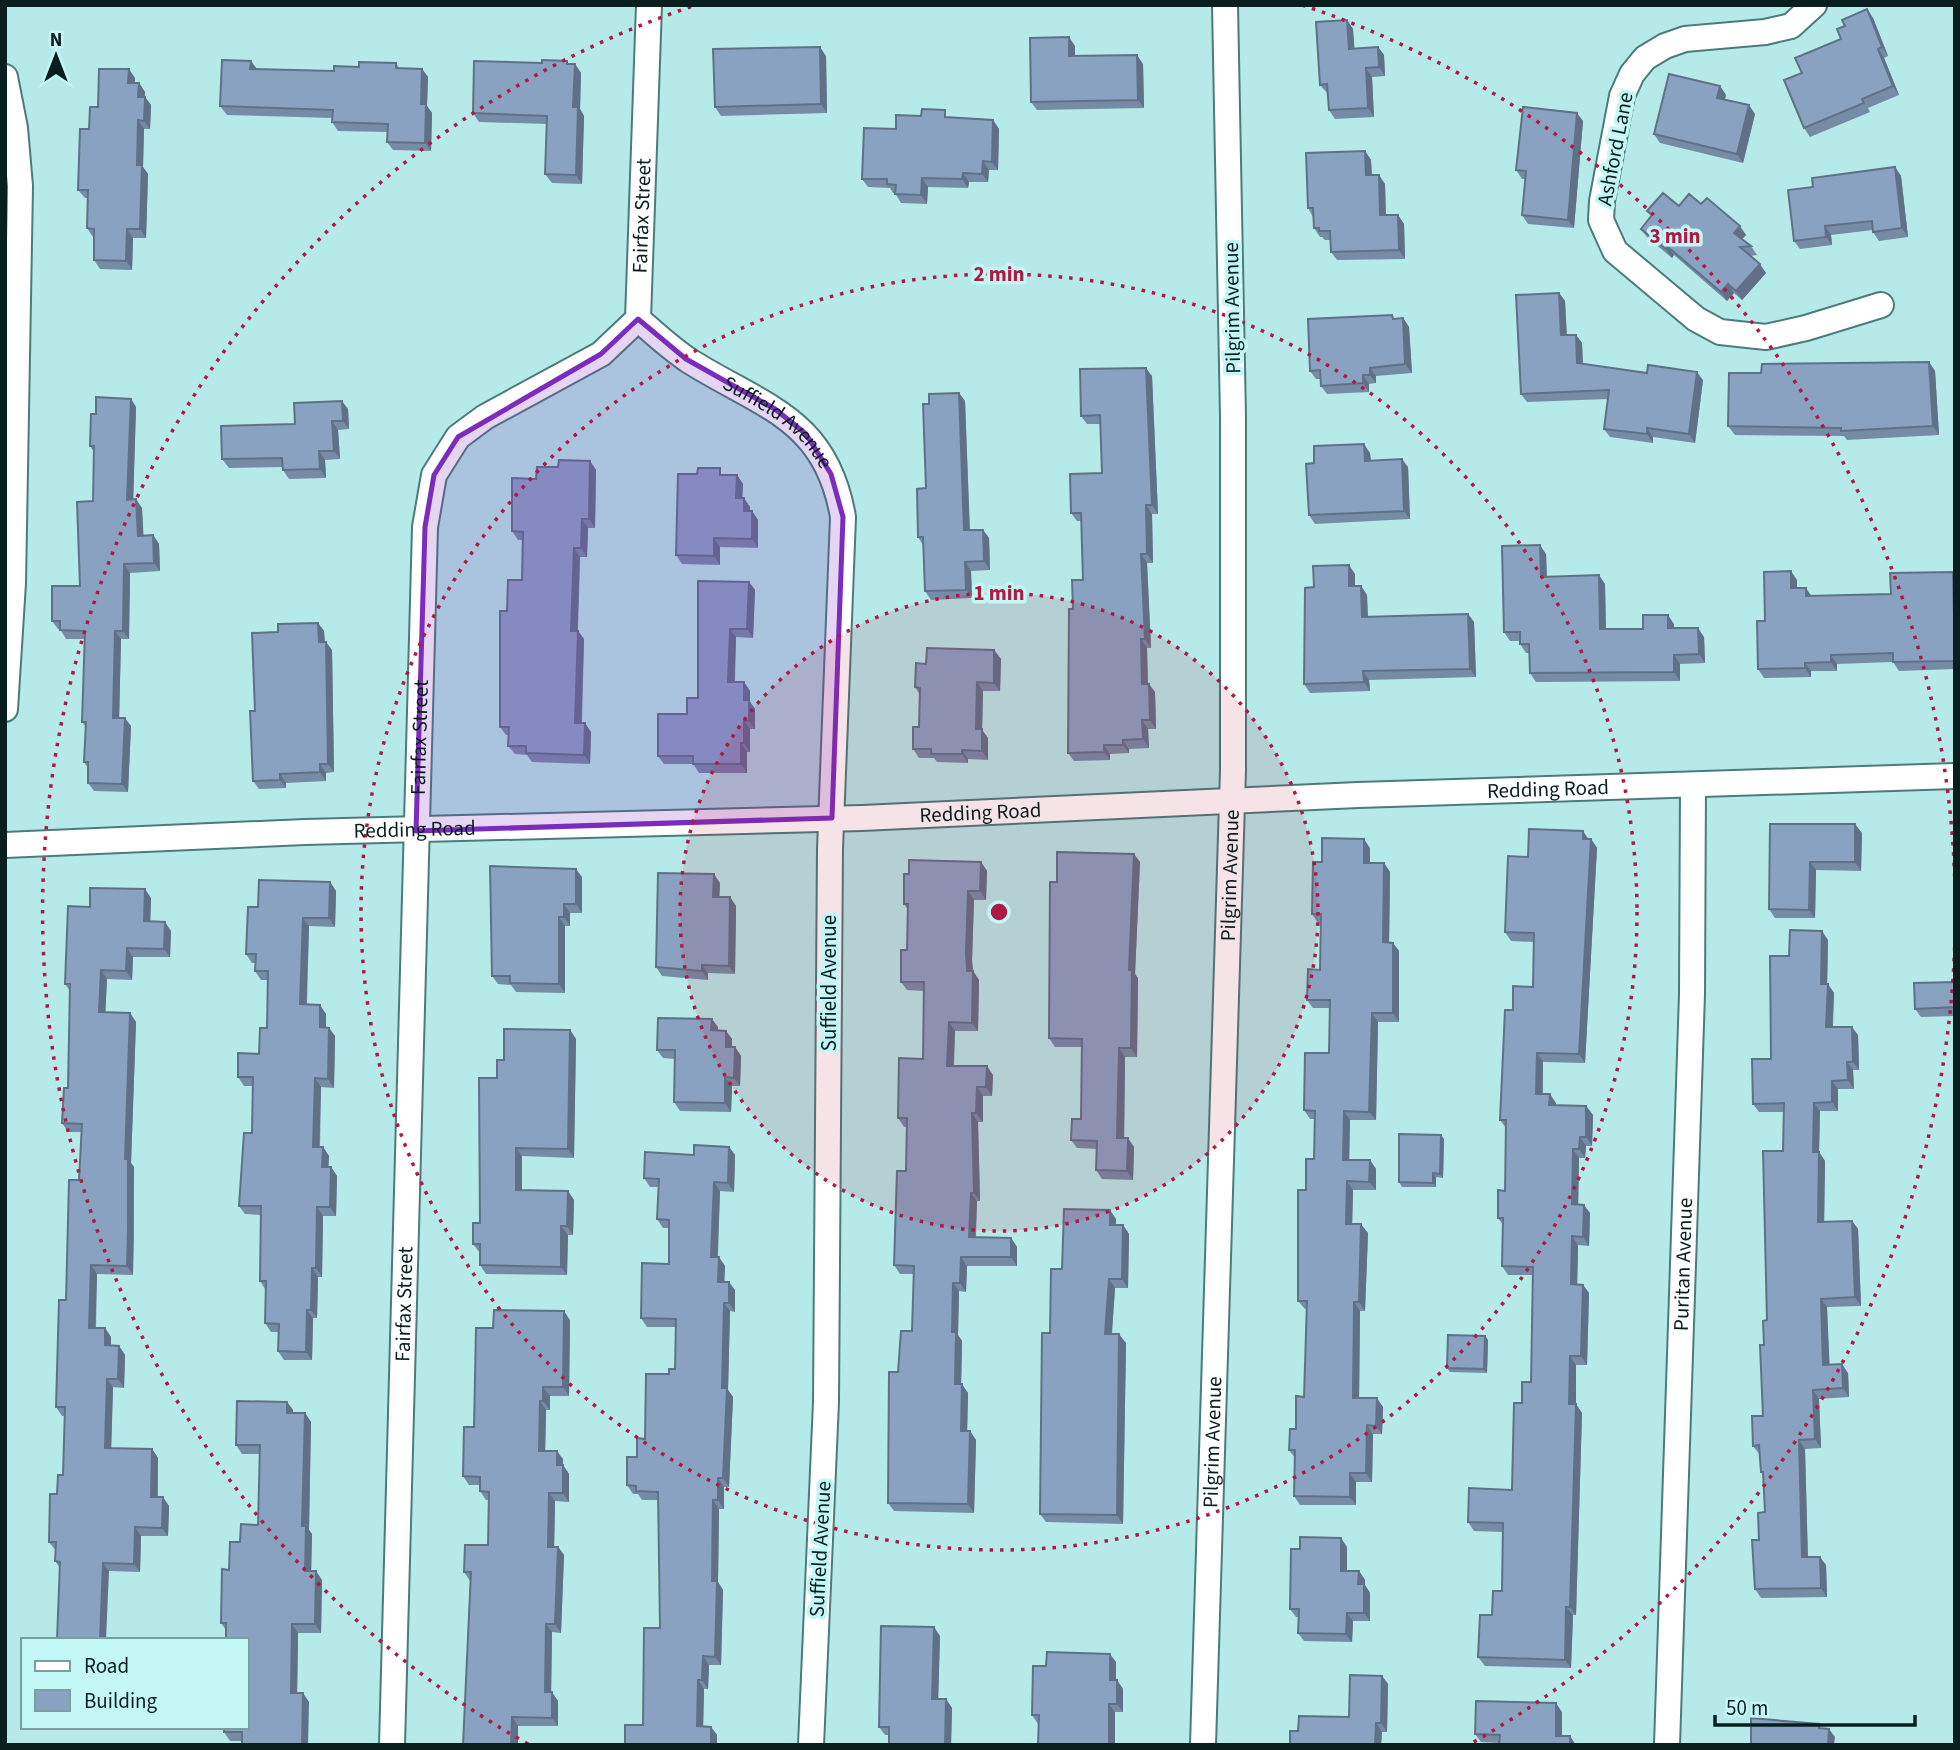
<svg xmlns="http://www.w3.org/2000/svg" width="1960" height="1750" viewBox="0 0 1960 1750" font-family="'Source Sans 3',sans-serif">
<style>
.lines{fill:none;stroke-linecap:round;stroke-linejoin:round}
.street-casing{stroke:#4b7c7a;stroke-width:28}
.street{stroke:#fff;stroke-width:24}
.wall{fill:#768ba6}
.shaded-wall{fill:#607187}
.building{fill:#89a2c1;stroke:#607187;stroke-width:2}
.marked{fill:#7b2cbf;fill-opacity:0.2;stroke:#7b2cbf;stroke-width:5;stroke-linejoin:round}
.ring{fill:none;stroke:#ae1a42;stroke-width:3.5;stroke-dasharray:3.5 7}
.labels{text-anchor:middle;stroke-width:7;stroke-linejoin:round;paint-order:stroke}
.street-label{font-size:21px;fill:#0a1e1e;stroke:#c3f7f5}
.centre{fill:#ae1a42;stroke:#c3f7f5;stroke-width:3.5}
.ring-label{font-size:21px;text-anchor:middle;font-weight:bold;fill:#ae1a42;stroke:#c3f7f5;stroke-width:7;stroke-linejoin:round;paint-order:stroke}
</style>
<rect width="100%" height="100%" fill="#b6eae8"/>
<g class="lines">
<g class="street-casing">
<g id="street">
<path d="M1814 5 1791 26 1765 32 1685 39 1665 46 1645 58 1632 74 1622 96 1602 201 1601 220 1615 251 1696 319 1720 332 1766 337 1806 328 1881 305"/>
<path d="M5 77 15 128 20 186 13 583 5 709"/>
<path id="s1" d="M638 319C654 333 670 348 688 360 762 407 826 417 843 517L830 849 826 1402 811 1745"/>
<path id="s2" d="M5 845 305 832 862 818 1358 795 1955 776"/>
<path id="s3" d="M392 1745 425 527 434 475 458 437 485 417 601 354 638 319 649 5"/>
<path id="s4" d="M1203 1745 1233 770V417L1225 5"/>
<path id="s5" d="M1667 1745 1692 994 1693 785"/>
</g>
</g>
<use href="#street" class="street"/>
</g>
<path class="wall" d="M1867 9 1873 18 1888 56 1884 58 1899 95 1868 108 1870 112 1810 137 1804 128 1802 73 1841 39 1845 26Z
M1347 20 1353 29 1354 48 1378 47 1384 55 1385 76 1372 77 1374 117 1335 119 1329 110 1327 93 1320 85Z
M1075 46V56L1143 64 1144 108 1037 110 1031 102Z
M826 56 827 113 721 116 715 107Z
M396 63 399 68 422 69 428 77 427 106 432 113 431 151 393 150 387 142 388 132 338 131 332 122 333 118 227 115 220 106 256 69 334 71 359 67Z
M570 64H575L581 73 580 109 584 116 582 184 552 183 545 174 547 124 479 122 473 113Z
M135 78 134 83H139L145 92V97L151 105 150 129H144L143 167 148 174 146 238H133L132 270 100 269 94 260V237H93L87 228V198H85L78 190 89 129 98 107Z
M1720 86 1726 95 1725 99 1755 114 1743 163 1660 143 1654 134Z
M950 117 993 120 999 129 998 170H989L988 182H969L968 188 928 187 927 204 901 203 895 193H893L890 188 868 187 862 179Z
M1583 121 1574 228 1528 224 1522 215 1525 179H1522L1516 170Z
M1365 151 1371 160 1372 175 1385 184 1386 215H1398L1404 224 1405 259 1337 260 1331 252 1330 240H1325L1322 237H1320L1314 228 1313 217 1308 208Z
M1895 167 1901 176 1908 237 1879 241 1873 232V230L1831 235 1832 245 1800 249 1794 241 1813 187Z
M1701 204 1746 235 1742 239 1751 246 1757 255 1750 256 1766 273 1742 300 1734 293 1727 301 1674 255 1672 258 1647 237 1641 229 1651 216 1647 211Z
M1559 293 1565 301 1567 335H1576L1582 343 1583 364 1703 380 1695 443 1653 437V443L1610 437 1604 429 1608 399 1527 402 1521 394Z
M1403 318 1409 327 1412 373 1376 376V383L1369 384V392L1327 394 1321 386 1320 379H1316L1310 371 1395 319Z
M1929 362 1935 371 1939 435 1847 440 1844 436 1735 435 1728 426 1761 373Z
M1152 376 1158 514H1152L1153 563H1147L1151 648H1147L1148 684 1155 692 1156 729H1148L1149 748 1129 749V753L1110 754V760L1074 761 1068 753 1073 609 1083 580 1081 521H1077L1071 513 1102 473 1100 424H1087L1081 416Z
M959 393 965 401 970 530H983L989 538 990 570 971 571 972 598 931 600 925 591 923 545 918 537 926 488 929 404Z
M131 399 136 407 133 499 142 508 143 536 153 535 159 544 160 571 130 573 129 639H121L119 718 131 726 128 792 94 791 88 783V768L84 762 86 727 82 722 85 639H66L60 629H58L52 621 80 586 93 501 94 452 90 446 96 414Z
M348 409 349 429 338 430 340 459 325 460 326 478 289 479 283 470 282 467 229 468 222 459 295 424Z
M1370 453 1371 460 1408 467 1410 519 1315 524 1309 515 1314 463Z
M590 461 596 470 595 528H588L587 557H580L578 631 584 639 582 723 591 732 590 764 532 762 527 755 515 754 508 746 509 735H506L500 727 507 611 522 580V540H518L512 531 536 479 558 467Z
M697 474 737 475 743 484 742 498 750 507V511H752L758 520V548L720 547V565L682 564 676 555Z
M1546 554 1547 577 1605 584 1606 629H1643L1674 624V628L1704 637 1705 663 1680 664V681L1536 682 1530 673 1529 653H1526L1520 644V641H1510L1504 632Z
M1953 572 1955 575V669L1899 671 1893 662 1837 664V671H1811V677L1764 678 1758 669 1765 621 1797 580V588L1811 596 1891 594Z
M1355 574V586H1361L1367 595 1368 617 1468 614 1474 622 1476 677 1369 680 1370 691 1310 693 1304 684 1314 587Z
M749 582 755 590 753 638 736 637 735 682H744L750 691V702L755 709V729H750V752H747V773H699L693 764H664L658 756 698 698Z
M318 623 324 631 325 642 332 650 334 772 326 773V781L286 783V788L259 789 253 781 255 711 278 632Z
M994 650 1001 659 1000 691H983L982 730 988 738V760L968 759V763L937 762 934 758H919L913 749 919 727 920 695 915 687 926 664Z
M1770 824 1862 833 1861 871 1816 870 1815 918H1775L1769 909Z
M1589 839H1591L1597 848 1585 1063 1543 1062V1094L1556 1103V1106H1586L1593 1115 1592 1146H1586L1585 1158H1579L1578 1205 1590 1213 1589 1246 1578 1245 1577 1285H1583L1589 1293 1587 1365H1576V1404L1582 1413 1576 1615H1573L1571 1668 1485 1666 1478 1657 1492 1615 1502 1591 1503 1532 1474 1531 1468 1522 1512 1490 1522 1403 1531 1382 1533 1275H1508L1502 1266 1503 1225 1498 1218 1505 1191 1506 1128 1500 1120 1513 1010 1533 987 1534 942 1511 941 1505 932 1528 857Z
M1370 848V863H1384L1390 872 1389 942 1393 943 1399 951V1022H1378L1376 1120H1350L1349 1160H1370L1376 1169V1190H1353L1352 1224 1368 1233 1365 1311H1360L1359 1398 1383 1407 1382 1434H1373L1372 1482H1356V1505H1300L1294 1496 1295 1458 1289 1450 1304 1397 1307 1309H1305L1298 1301 1306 1190 1314 1159V1119H1310L1304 1110 1329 1053 1330 1008H1313L1307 1000 1320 970 1321 923H1318L1312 914 1322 862Z
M981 862 987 871 986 900H974L972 960 973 971 979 980 978 1031H955L954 1066 993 1075 992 1096H983V1122H978L980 1201H977L976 1237 1011 1238 1017 1247V1266H967L966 1292 959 1291 958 1335 962 1341 961 1384 968 1393 967 1431H970L976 1440 974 1513 894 1511 888 1503 898 1372 912 1331 914 1274H900L894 1265 906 1171 907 1127H904L898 1118 923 1059 924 991 907 990 901 982 907 950 908 910 904 904 909 874Z
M1140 862 1135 974 1138 978 1137 1057H1125L1124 1138 1134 1147 1133 1180 1102 1179 1096 1170 1097 1149 1077 1148 1071 1140 1081 1119 1082 1047H1055L1049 1038 1057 882Z
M582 877V913H570V926H565V993L516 992 511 985 498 984 492 976Z
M330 882 336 891 335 927 309 926 307 1005 326 1014V1027L329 1028 335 1036 334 1088 321 1087 320 1147H323L329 1156 328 1167H331L337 1176 336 1216H323L322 1277H318L317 1318H313L312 1360H284L278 1351 279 1332H271L265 1323V1289L260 1281 261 1215 245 1214 239 1206 252 1133 253 1086H244L238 1077 259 1054 267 1028 268 980H261L255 971 256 963H252L246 954 258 907Z
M720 883 719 897H730L736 906 735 974 708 973V980L662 976 656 967Z
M151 898 150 922 171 931 170 957H133L132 980 107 979 105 1013H130L136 1022 131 1163 134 1167V1238L133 1275 97 1274 96 1328H105L111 1337V1346H119L125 1355 124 1388 113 1387 111 1448 152 1449 158 1458V1497L169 1506 168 1536H141L140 1572 109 1571 57 1640 60 1568 55 1561 56 1551 49 1542 57 1494 63 1475 65 1416H62L56 1407 66 1300 79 1180 81 1132H68L62 1123 68 1088 70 991 65 984 90 907Z
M1828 940 1827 984 1834 993 1833 1027 1858 1035 1859 1070H1853L1854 1089H1838V1111H1820L1819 1152 1825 1161 1824 1222 1852 1221 1858 1229 1861 1306 1827 1307 1829 1365 1848 1373 1849 1397 1819 1399 1821 1448 1805 1449 1808 1557 1826 1565 1827 1597 1761 1598 1755 1589 1759 1540 1765 1512 1763 1476 1761 1472 1760 1455 1753 1446 1763 1416 1764 1345 1767 1320 1783 1151 1784 1112H1759L1753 1104 1771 1059 1789 956Z
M1955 982V1016L1921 1017 1915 1009Z
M718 1027V1030L726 1031 732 1039V1047H735L741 1056 740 1086H732L731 1112 680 1111 674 1102 675 1059 663 1058 657 1050Z
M570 1030 576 1039 574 1158 522 1156V1190L568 1191 574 1200 573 1235H568L567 1275 486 1274 480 1265V1253L473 1244 480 1223 497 1078 504 1060Z
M1444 1139 1443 1178 1436 1177V1187H1402L1399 1182Z
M729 1147 735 1155 734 1192 720 1191 718 1257 725 1266 724 1282 735 1290V1312L730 1311 728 1390 733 1397 729 1487H724V1509H719L718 1582 723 1590 721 1665H709L708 1689H704L703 1726 711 1727 717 1735 643 1725 660 1628 658 1500H642L638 1494H633L627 1485 669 1374 675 1369 676 1327H647L641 1318 669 1264V1228H663L657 1219 659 1187H650L644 1178 694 1155Z
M1116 1219V1225H1123L1129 1234 1128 1288H1115L1112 1334 1126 1343 1123 1524 1046 1522 1040 1514 1050 1333 1062 1269Z
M570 1320 569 1396H550V1410H546L545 1451 563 1459V1465L569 1474V1502L555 1501 554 1547H558L564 1555 561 1633 552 1632 551 1692 558 1701V1726H518V1745H463L470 1581 464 1572 488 1545 489 1500H486L480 1491V1485H469L463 1476 474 1427 493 1328Z
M1485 1336 1488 1340 1487 1373 1450 1372 1447 1368Z
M287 1402 293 1410V1413H305L311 1422 309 1530 312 1534 311 1571 322 1580 321 1633H298L297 1693 309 1702 242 1741H230L224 1732 226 1630 221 1623 229 1570 240 1542 258 1525 260 1454H242L236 1445Z
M1347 1547V1571H1359L1365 1580V1585L1370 1593V1621H1353L1352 1642 1304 1641 1298 1633 1299 1617H1296L1290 1609 1300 1549Z
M940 1636 938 1699H946L952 1708 951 1745H889V1735H885L879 1727Z
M1116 1662V1680L1123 1689V1712H1115L1038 1724 1032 1715 1046 1666Z
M1382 1676 1388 1684 1387 1732H1382L1381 1745H1290L1298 1731 1349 1717Z
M1562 1712V1736L1500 1743 1481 1742 1475 1734Z"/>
<path class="shaded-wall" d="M1867 9 1873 18 1888 56 1882 47Z
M1347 20 1353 29 1355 57 1349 49Z
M1069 37 1075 46V65L1069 56Z
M820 47 826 56 827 113 821 104Z
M1378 47 1384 55 1385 76 1379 67Z
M1878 49 1884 58 1899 95 1893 86Z
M1137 55 1143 64 1144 108 1138 100Z
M251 61 257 69H250Z
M575 64 581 73 580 109 584 116 582 184 576 175 573 107Z
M1366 68 1372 77 1374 117 1368 108Z
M129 69 135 78 134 92 128 83Z
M422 69 428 77 427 106 432 113 431 151 425 143 421 104Z
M139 83 145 92V97L151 105 150 129 144 121 138 97Z
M1720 86 1726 95 1723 106 1717 98Z
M1749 105 1755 114 1743 163 1737 154Z
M1577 113 1583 121 1574 228 1568 220Z
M138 120 144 129 143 167 148 174 146 238 140 229 137 165Z
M993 120 999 129 998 170 992 162Z
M1365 151 1371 160 1372 184 1366 175Z
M983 161 989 170 988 182 982 174Z
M1895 167 1901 176 1908 237 1902 228Z
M963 173 969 182 968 188 962 179Z
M1379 175 1385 184 1386 224 1380 215Z
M922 178 928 187 927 204 921 195Z
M1398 215 1404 224 1405 259 1399 250Z
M1740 226 1746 235 1740 241 1734 233Z
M1825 226 1831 235 1832 245 1826 237Z
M127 229 133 238 132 270 126 261Z
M1668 247 1674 255 1672 258 1666 249Z
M1760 264 1766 273 1742 300 1736 291Z
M1728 284 1734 293 1727 301 1721 292Z
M1559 293 1565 301 1567 344 1561 335Z
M1403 318 1409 327 1412 373 1405 364Z
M1576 335 1582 343 1583 372 1577 363Z
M1929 362 1935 371 1939 435 1933 426Z
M1146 368 1152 376 1158 514 1152 505Z
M1370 368 1376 376V383L1370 375Z
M1697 372 1703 380 1695 443 1689 434Z
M1363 375 1369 384V392L1363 383Z
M959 393 965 401 970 539 964 530Z
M131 399 136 407 133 508 127 500Z
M342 401 348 409 349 429 343 421Z
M332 421 338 430 340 459 334 451Z
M1647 428 1653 437V443L1647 434Z
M1364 444 1370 453 1371 469 1365 461Z
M319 451 325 460 326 478 320 469Z
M1402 459 1408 467 1410 519 1404 511Z
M590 461 596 470 595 528 589 519Z
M737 475 743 484 742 506 736 498Z
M744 498 750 507V520L744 511Z
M136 499 142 508 144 544 138 536Z
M1146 505 1152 514 1153 563 1147 554Z
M752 511 758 520V548L752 539Z
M582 519 588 528 587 557 581 548Z
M983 530 989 538 990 570 984 561Z
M153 535 159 544 160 571 154 563Z
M714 538 720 547V565L714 556Z
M1540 545 1546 554 1547 586 1541 577Z
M574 548 580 557 577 639 571 631Z
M1141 554 1147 563 1151 648 1145 639Z
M965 562 971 571 972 598 966 590Z
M124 564 130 573 129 639 123 631Z
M1349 565 1355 574V595L1349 586Z
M1791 571 1797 580V597L1791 588Z
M1953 572 1955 575V643Z
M1599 575 1605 584 1606 638 1600 629Z
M749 582 755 590 753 638 747 629Z
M1361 586 1367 595 1368 626 1362 617Z
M1806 588 1812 597 1806 596Z
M1468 614 1474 622 1476 677 1470 669Z
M1668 615 1674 624V637L1668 628Z
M318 623 324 631 325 651 319 642Z
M1698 628 1704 637 1705 663 1699 654Z
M730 629 736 637 734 691 728 682Z
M115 631 121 639 119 726 113 718Z
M578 631 584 639 581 731 575 723Z
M1141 639 1147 648 1148 692 1142 684Z
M326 642 332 650 334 772 328 764Z
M994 650 1001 659 1000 691 994 683Z
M1674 655 1680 664V681L1674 672Z
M1831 655 1837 664V671L1831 662Z
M1805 663 1811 671V677L1805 668Z
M1363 671 1369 680 1370 691 1364 682Z
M744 682 750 691V702L755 709V729L749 721 744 700Z
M977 682 983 691 982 730 988 738V760L982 751 976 729Z
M1149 684 1155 692 1156 729 1150 720Z
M125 718 131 726 128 792 122 784Z
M1142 720 1148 729 1149 748 1143 739Z
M744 721 750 729V752L744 743Z
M585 723 591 732 590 764 584 755Z
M1123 740 1129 749V753L1123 745Z
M741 743 747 752V773L741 764Z
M1104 745 1110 754V760L1104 752Z
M962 750 968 759V763L962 754Z
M320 764 326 773V781L320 772Z
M280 774 286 783V788L280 780Z
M1855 824 1862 833 1861 871 1855 862Z
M1583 831 1589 840 1583 839Z
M1364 839 1370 848V872L1364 863Z
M1591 839 1597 848 1585 1063 1579 1054Z
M1134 854 1140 862 1135 974 1138 978 1137 1057 1131 1048 1129 970Z
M981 862 987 871 986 900 980 891Z
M1810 862 1816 870 1815 918 1809 910Z
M1384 863 1390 872 1389 951 1383 942Z
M576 869 582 877V913L576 904Z
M714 874 720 883 719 906 713 897Z
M330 882 336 891 335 927 329 918Z
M145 889 151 898 150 930 144 921Z
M968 891 974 900 972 960 973 974V971L979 980 978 1031 972 1023 967 971 966 951Z
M730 897 736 906 735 974 729 966Z
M564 904 570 913V926L564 917Z
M559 917 565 926V993L559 984Z
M303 918 309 926 306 1013 300 1004Z
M165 922 171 931 170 957 164 949Z
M1822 931 1828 940 1827 993 1821 984Z
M1393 943 1399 951V1022L1393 1013Z
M127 948 133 957 132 980 126 971Z
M702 965 708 973V980L702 971Z
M101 970 107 979 105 1021 99 1012Z
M1828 984 1834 993 1832 1036 1826 1027Z
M320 1005 326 1014V1036L320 1027Z
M130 1013 136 1022 131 1163 134 1167 133 1275 127 1266 125 1159Z
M1372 1013 1378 1022 1376 1120 1369 1112Z
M712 1019 718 1027 717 1039 711 1030Z
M949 1022 955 1031 953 1074 947 1066Z
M1852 1027 1858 1035 1859 1070 1853 1062Z
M329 1028 335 1036 334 1088 328 1079Z
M570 1030 576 1039 574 1158 568 1149Z
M726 1031 732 1039V1056L726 1047Z
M735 1047 741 1056 740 1086 734 1078Z
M1119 1048 1125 1057 1124 1146 1117 1138Z
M1537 1053 1543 1062 1542 1102 1536 1094Z
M1847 1062 1853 1070 1854 1089 1848 1080Z
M987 1066 993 1075 992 1096 986 1087Z
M725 1077 732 1086 731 1112 725 1103Z
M315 1078 321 1087 319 1156 313 1147Z
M1832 1081 1838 1089V1111L1832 1102Z
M977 1087 983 1096V1122L976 1113Z
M1550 1094 1556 1103V1114L1549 1105Z
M1814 1103 1820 1111 1819 1152 1825 1161 1824 1231 1818 1222 1813 1152Z
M1586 1106 1593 1115 1592 1146 1586 1137Z
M1344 1111 1350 1120 1349 1169 1343 1160Z
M972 1113 978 1122 980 1201 974 1193Z
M1441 1135 1444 1139 1443 1178 1440 1174Z
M1580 1137 1586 1146 1585 1158 1579 1149Z
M1128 1138 1134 1147 1133 1180 1127 1171Z
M323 1147 329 1156 328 1176 322 1167Z
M729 1147 735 1155 734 1192 728 1183Z
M516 1148 522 1156V1199L516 1190Z
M1573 1149 1579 1158 1578 1213 1572 1204Z
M1370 1160 1376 1169V1190L1369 1182Z
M331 1167 337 1176 336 1216 330 1207Z
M1433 1173 1436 1177V1187L1433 1183Z
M1347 1181 1353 1190 1352 1232 1346 1224Z
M714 1182 720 1191 717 1265 711 1257Z
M568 1191 574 1200 573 1235 567 1226Z
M971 1193 977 1201 975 1246 969 1237Z
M1584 1205 1590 1213 1589 1246 1583 1237Z
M317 1207 323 1216 322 1277 316 1268Z
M1110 1210 1116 1219V1234L1110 1225Z
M1852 1221 1858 1229 1861 1306 1855 1297Z
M1361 1224 1368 1233 1365 1311 1359 1302Z
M1123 1225 1129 1234 1128 1288 1122 1279Z
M561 1226 568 1235 567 1275 561 1267Z
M1572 1236 1578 1245 1577 1293 1571 1284Z
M1011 1238 1017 1247V1266L1011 1257Z
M719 1257 725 1266 724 1290 718 1282Z
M961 1257 967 1266 966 1292 960 1283Z
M91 1265 97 1274 95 1336 89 1328Z
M312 1268 318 1277 317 1318 311 1310Z
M1109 1279 1115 1288 1111 1343 1105 1334Z
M729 1282 735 1290V1312L729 1303Z
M953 1283 959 1291 958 1335 962 1341 961 1392 955 1384 952 1332Z
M1583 1285 1589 1293 1587 1365 1581 1356Z
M1821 1299 1827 1307 1830 1374 1823 1365Z
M1354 1302 1360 1311 1359 1406 1353 1398Z
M724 1303 730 1311 728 1390 733 1397 729 1487 723 1478 722 1388Z
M307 1310 313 1318 312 1360 306 1352Z
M564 1311 570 1320 569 1396 563 1387Z
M105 1328 111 1337V1354L105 1345Z
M1119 1334 1126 1343 1123 1524 1117 1515Z
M1485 1336 1488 1340 1487 1373 1484 1369Z
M119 1346 125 1355 124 1388 118 1379Z
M1570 1356 1576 1365V1413L1569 1404Z
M1842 1364 1848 1373 1849 1397 1843 1388Z
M107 1379 113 1387 111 1457 105 1448Z
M962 1384 968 1393 967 1439 961 1431Z
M543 1387 550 1396V1410L543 1401Z
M1813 1390 1819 1399 1821 1448 1815 1439Z
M1377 1398 1383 1407 1382 1434 1376 1426Z
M540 1401 546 1410 545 1459 539 1451Z
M287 1402 293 1410V1421L287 1413Z
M1576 1404 1582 1413 1576 1615 1570 1607Z
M305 1413 311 1422 309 1530 312 1534 311 1580 305 1571 302 1526Z
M1367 1425 1373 1434 1372 1482 1366 1473Z
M970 1431 976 1440 974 1513 968 1504Z
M1799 1440 1805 1449 1808 1566 1802 1557Z
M152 1449 158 1458 157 1506 151 1497Z
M557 1451 563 1459V1465L569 1474V1502L563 1493 557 1465Z
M1350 1473 1356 1482V1505L1350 1497Z
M718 1478 724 1487V1509L718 1500Z
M549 1493 555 1501 554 1555 548 1547Z
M163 1497 169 1506 168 1536 162 1528Z
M713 1500 719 1509 718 1582 723 1590 721 1665 715 1657 712 1581Z
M135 1527 141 1536 140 1572 134 1564Z
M1341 1538 1347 1547V1580L1341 1571Z
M558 1547 564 1555 561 1633 555 1624Z
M1820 1557 1826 1565 1827 1597 1821 1588Z
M103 1563 109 1571 106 1640H100Z
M316 1571 322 1580 321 1633 315 1624Z
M1359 1571 1365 1580V1585L1370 1593V1621L1364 1613 1358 1584Z
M1566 1607 1573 1615 1571 1668 1565 1660Z
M1347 1613 1353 1621 1352 1642 1346 1634Z
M292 1624 298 1633 297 1702 291 1693Z
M546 1624 552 1632 551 1701 545 1692Z
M934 1627 940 1636 938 1707 932 1699Z
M1110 1654 1116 1662V1689L1110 1680Z
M703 1656 709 1665 708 1689 702 1680Z
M1382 1676 1388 1684 1387 1732 1381 1723Z
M698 1680 704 1689 703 1735 697 1726Z
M1117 1680 1123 1689V1712L1117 1704Z
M552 1692 558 1701V1726L552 1718Z
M303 1693 309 1702 308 1745H302Z
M946 1699 952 1708 951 1745H945Z
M1556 1703 1562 1712V1745L1556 1736Z
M1109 1704 1115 1712V1745H1109Z
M512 1717 518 1726V1745H511Z
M1376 1723 1382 1732 1381 1745H1375Z
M711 1727 717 1735V1745H711Z
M1829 1729 1835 1737 1834 1745H1828Z
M1570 1736 1576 1745H1570Z"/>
<path class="building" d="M1867 9 1882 47 1878 49 1893 86 1862 99 1864 103 1804 128 1784 80 1802 73 1795 58 1841 39 1837 29 1845 26 1842 20Z
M1347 20 1349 49 1378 47 1379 67 1366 68 1368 108 1329 110 1327 84 1320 85 1316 22Z
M1069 37V56L1137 55 1138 100 1031 102 1030 38Z
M820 47 821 104 715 107 713 49Z
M222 60 251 61 250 69 334 71V66L359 67V62L396 63V68L422 69 421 104H426L425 143 387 142 388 124 332 122 333 110 220 106Z
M542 60 567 61V64H575L573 107H578L576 175 545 174 547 116 473 113 474 61 542 63Z
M99 69H129L128 83H139L138 97H145L144 121 138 120 137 165H142L140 229H127L126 261 94 260V229L87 228 88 190H78L80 129H89L90 107H98Z
M1669 74 1720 86 1717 98 1749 105 1737 154 1654 134Z
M1523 107 1577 113 1568 220 1522 215 1526 171 1516 170Z
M922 109 945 110V117L993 120 992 162 983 161 982 174 963 173 962 179 922 178 921 195 895 194 896 185 887 184V179H862L864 128 896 129V115L921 116Z
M1365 151 1366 175H1379L1380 215H1398L1399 250 1331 252 1330 231H1319V228H1314L1313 208H1308L1306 153Z
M1895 167 1902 228 1873 232 1872 221 1825 226 1826 237 1794 241 1788 190 1813 187 1812 178Z
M1663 193 1679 206 1689 194 1701 204 1707 198 1740 226 1734 233 1751 246 1740 247 1760 264 1736 291 1728 284 1721 292 1668 247 1666 249 1641 229 1652 215 1647 211Z
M1559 293 1561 335H1576L1577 363 1647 373 1648 365 1697 372 1689 434 1647 428V434L1604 429 1609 390 1521 394 1516 295Z
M1392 315 1393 319 1403 318 1405 364 1370 368V375H1363V383L1321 386 1320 370 1310 371 1308 319Z
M1929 362 1933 426 1841 431V428L1728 426 1729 373H1761L1762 364Z
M1146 368 1152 505H1146L1147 554H1141L1145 639H1141L1142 684H1149L1150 720H1142L1143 739 1123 740V745H1104V752L1068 753 1069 609H1073L1072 580H1083L1081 513H1071L1070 474 1102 473 1100 415 1081 416 1080 369Z
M959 393 964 530H983L984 561 965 562 966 590 925 591 923 537H918L917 489 926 488 923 404H929V394Z
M96 397 131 399 127 500 136 499 138 536 153 535 154 563 124 564 123 631H115L113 718H125L122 784 88 783V762H84L86 722H82L85 631 60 630V621H52V586H80L77 502 93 501 94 446H90L91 414H96Z
M342 401 343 421H332L334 451H319L320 469 283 470 282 458 222 459 221 426 295 424 294 403Z
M1364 444 1365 461 1402 459 1404 511 1309 515 1306 464 1314 463V446Z
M559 460 590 461 589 519H582L581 548H574L571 631H578L575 723H585L584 755 526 753V746H508L509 727H500V611H507L508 580H522L523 532 512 531V478L536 479 537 467H558Z
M698 468H720V475H737L736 498H744V511H752V539L714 538V556L676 555 678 474H697Z
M1540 545 1541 577 1599 575 1600 629H1643V615H1668V628H1698L1699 654 1674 655V672L1530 673 1529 644H1520V632H1504L1502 546Z
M1349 565V586H1361L1362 617 1468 614 1470 669 1363 671 1364 682 1304 684 1305 588 1314 587 1313 566Z
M1791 571V588H1806V596L1891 594 1890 573 1953 572 1955 661 1893 662V653L1831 655V662L1805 663V668L1758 669 1757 621H1765L1764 572Z
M698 581 749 582 747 629H730L728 682H744V700H749V721H744V743H741V764H693V756H658V714H687V698H698Z
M318 623 319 642H326L328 764H320V772L280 774V780L253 781 250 711H255L252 633 278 632V624Z
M927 648 994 650V683L977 682 976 729H982V751L962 750V754H931V749H913V727H919L920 688 915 687 916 663 926 664Z
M1770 824H1855V862H1810L1809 910 1769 909Z
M1529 829 1583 831V839H1591L1579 1054 1537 1053 1536 1094H1550L1549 1105 1586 1106V1137H1580L1579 1149H1573L1572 1204 1584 1205 1583 1237 1572 1236 1571 1284 1583 1285 1581 1356H1570L1569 1404H1576L1570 1607H1566L1565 1660 1478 1657 1480 1615H1492L1493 1591H1502L1503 1523 1468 1522 1469 1488 1512 1490 1514 1403H1522V1382H1531L1533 1267 1502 1266 1503 1218H1498V1190L1505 1191 1506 1120H1500L1505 1010H1513V986L1533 987 1534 933 1505 932 1508 856 1528 857Z
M1322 838 1364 839V863H1384L1383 942 1393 943V1013H1372L1369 1112 1344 1111 1343 1160H1370L1369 1182 1347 1181 1346 1224H1361L1359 1302H1354L1353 1398H1377L1376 1426 1367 1425 1366 1473H1350V1497L1294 1496 1295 1450H1289L1290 1429H1296V1396L1304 1397 1307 1301H1298V1190H1306V1159H1314L1315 1111 1304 1110 1305 1053H1329L1330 1000H1307L1308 969 1320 970 1321 914H1312L1313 862H1322Z
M1057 852 1134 854 1129 970H1132L1131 1048H1119L1117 1138H1128L1127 1171 1096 1170 1097 1141 1071 1140 1072 1119H1081L1082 1039 1049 1038 1050 882H1057Z
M909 860 981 862 980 891H968L966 951 967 971H973L972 1023 949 1022 947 1066H987L986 1087H977L976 1113H972L974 1193H971L969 1237 1011 1238V1257H961L960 1283H953L952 1332H956L955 1384H962L961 1431H970L968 1504 888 1503 889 1372H898L901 1331H912L914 1266 894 1265 897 1171H906L907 1118H898L899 1058 923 1059 924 982H901V950H907L908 904H904V874H909Z
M490 866 576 869V904H564V917H559V984L510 983V976H492Z
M658 873 714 874 713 897H730L729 966 702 965V971L656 967Z
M259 880 330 882 329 918H303L300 1004 320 1005V1027L329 1028 328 1079 315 1078 313 1147H323L322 1167H331L330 1207H317L316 1268H312L311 1310H307L306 1352 278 1351 279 1324 265 1323 266 1281H260L261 1206H239L244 1133H252L253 1077H238V1053L259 1054 260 1028H267L268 971H255L256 954H246L248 907H258Z
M90 888 145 889 144 921 165 922 164 949 127 948 126 971 101 970 99 1012 130 1013 125 1159H128V1229L127 1266 91 1265 89 1328H105V1345L119 1346 118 1379H107L105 1448 152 1449 151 1497H163L162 1528 135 1527 134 1564 103 1563 100 1639 116 1640H57L60 1562 55 1561 56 1542H49L50 1494H57L58 1475H63L65 1407H56L59 1300H66L69 1180H79L82 1124 62 1123 64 1088H68L70 984H65L68 906 90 907Z
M1790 930 1822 931 1821 984H1828L1826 1027H1852L1853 1062H1847L1848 1080 1832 1081V1102L1814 1103 1813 1152H1819L1818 1222 1852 1221 1855 1297 1821 1299 1823 1365 1842 1364 1843 1388 1813 1390 1815 1439 1799 1440 1802 1557H1820L1821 1588 1755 1589 1752 1540H1759L1758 1513 1765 1512 1763 1472H1761L1759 1445 1753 1446 1752 1416H1763L1760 1345H1764L1763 1321 1767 1320 1763 1151H1783L1784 1103 1753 1104 1752 1059H1771L1770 956H1789Z
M1955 982V1007L1915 1009 1914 983Z
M658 1018 712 1019 711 1030 726 1031V1047H735L734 1078 725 1077V1103L674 1102 675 1050H657Z
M504 1029 570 1030 568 1149 516 1148V1190L568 1191 567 1226H561V1267L480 1265V1244H473V1223H480L479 1078H497V1060H504Z
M1399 1134 1441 1135 1440 1174 1433 1173V1183L1399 1182Z
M694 1145 729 1147 728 1183 714 1182 711 1257H719L718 1282H729V1303H724L722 1388H727L723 1478H718V1500H713L712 1581H717L715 1657 703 1656 702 1680H698L697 1726 711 1727V1745H625V1725H643L644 1628H660L658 1492 636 1491V1486L627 1485V1457H637V1438L645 1439 646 1374H669V1369H675L676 1319 641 1318 642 1263 669 1264V1220L657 1219 659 1179 644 1178 645 1152 694 1155Z
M1064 1209 1110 1210V1225H1123L1122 1279H1109L1105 1334H1119L1117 1515 1040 1514 1042 1333H1050L1051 1269H1062Z
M494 1310 564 1311 563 1387H543V1401H540L539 1451H557V1465H563V1493H549L548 1547H558L555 1624H546L545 1692H552V1718L512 1717 511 1745H463L471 1572H464L465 1545H488L489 1492 480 1491V1477L463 1476 464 1427H474L476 1328H493Z
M1448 1335 1485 1336 1484 1369 1447 1368Z
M237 1401 287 1402V1413H305L302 1526H306L305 1571H316L315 1624H292L291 1693H303L302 1745H242V1732H224V1727H247V1640H226V1623H221L222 1569 229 1570 230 1542H240L241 1524 258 1525 260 1445H236Z
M1300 1537 1341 1538V1571H1359L1358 1584H1364V1613H1347L1346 1634 1298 1633 1299 1609H1290L1291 1549H1300Z
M881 1626 934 1627 932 1699H946L945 1745H889V1727H879Z
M1047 1652 1110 1654V1680H1117V1704H1109V1745H1038L1039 1715H1032L1033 1666H1046Z
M1350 1675 1382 1676 1381 1723H1376L1375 1745H1290V1731H1298L1299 1716 1349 1717Z
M1476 1701 1556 1703V1736H1570V1745H1499L1500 1735 1475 1734Z
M1751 1718 1819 1724V1728L1829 1729 1828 1745H1751Z"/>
<path class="marked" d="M638 319 686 359 775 409 806 434 831 474 843 517 832 818 416 831 425 527 434 475 458 437 601 354Z"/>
<circle cx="999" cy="912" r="319" fill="#ae1a42" fill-opacity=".12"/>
<g class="ring">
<circle cx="999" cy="912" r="319"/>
<circle cx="999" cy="912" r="638"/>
<path d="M1955 937A956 956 0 0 1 1470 1744M528 1744A956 956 0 0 1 696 5M1302 5A956 956 0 0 1 1955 887"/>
</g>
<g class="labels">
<g class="street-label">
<text transform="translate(1615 149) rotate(-79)" y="7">Ashford Lane</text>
<text dy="7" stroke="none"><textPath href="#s3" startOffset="1636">Fairfax Street</textPath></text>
<text transform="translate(1232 308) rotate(-91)" y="7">Pilgrim Avenue</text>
<text dy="7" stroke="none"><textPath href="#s1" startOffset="175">Suffield Avenue</textPath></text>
<text dy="7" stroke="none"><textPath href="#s3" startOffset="1008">Fairfax Street</textPath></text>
<text dy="7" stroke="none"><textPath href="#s2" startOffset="1544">Redding Road</textPath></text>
<text dy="7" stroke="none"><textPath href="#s2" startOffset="976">Redding Road</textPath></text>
<text dy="7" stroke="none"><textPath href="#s2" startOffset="410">Redding Road</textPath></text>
<text dy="7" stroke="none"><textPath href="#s4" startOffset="870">Pilgrim Avenue</textPath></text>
<text transform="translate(829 983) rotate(-90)" y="7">Suffield Avenue</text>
<text dy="7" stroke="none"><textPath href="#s5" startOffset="481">Puritan Avenue</textPath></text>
<text dy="7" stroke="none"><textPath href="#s3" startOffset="441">Fairfax Street</textPath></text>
<text dy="7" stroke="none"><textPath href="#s4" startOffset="303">Pilgrim Avenue</textPath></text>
<text transform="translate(820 1549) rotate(-87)" y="7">Suffield Avenue</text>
</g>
</g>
<circle cx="999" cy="912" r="10" class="centre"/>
<g class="ring-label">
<text x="1675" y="243">3 min</text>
<text x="999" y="281">2 min</text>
<text x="999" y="600">1 min</text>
</g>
<rect width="1960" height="1750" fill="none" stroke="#0a1e1e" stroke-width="14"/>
<rect x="21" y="1638" width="228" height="91" fill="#c3f7f5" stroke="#79a09f" stroke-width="2"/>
<rect x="35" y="1661" width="35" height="10" fill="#ffffff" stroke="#79a09f" stroke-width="2"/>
<text x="84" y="1673" font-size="21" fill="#0a1e1e">Road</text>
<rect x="35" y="1690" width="35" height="21" fill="#89a2c1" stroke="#79a09f" stroke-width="2"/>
<text x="84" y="1708" font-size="21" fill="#0a1e1e">Building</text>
<g transform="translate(56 56)" stroke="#c3f7f5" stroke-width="5" paint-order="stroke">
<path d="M0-5L12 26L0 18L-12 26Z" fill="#0a1e1e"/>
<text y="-10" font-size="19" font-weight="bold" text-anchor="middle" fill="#0a1e1e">N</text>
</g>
<path d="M1715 1715v10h200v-10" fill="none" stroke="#0a1e1e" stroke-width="3.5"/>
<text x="1726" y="1715" font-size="21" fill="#0a1e1e" stroke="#c3f7f5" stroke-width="5" paint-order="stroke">50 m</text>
</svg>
